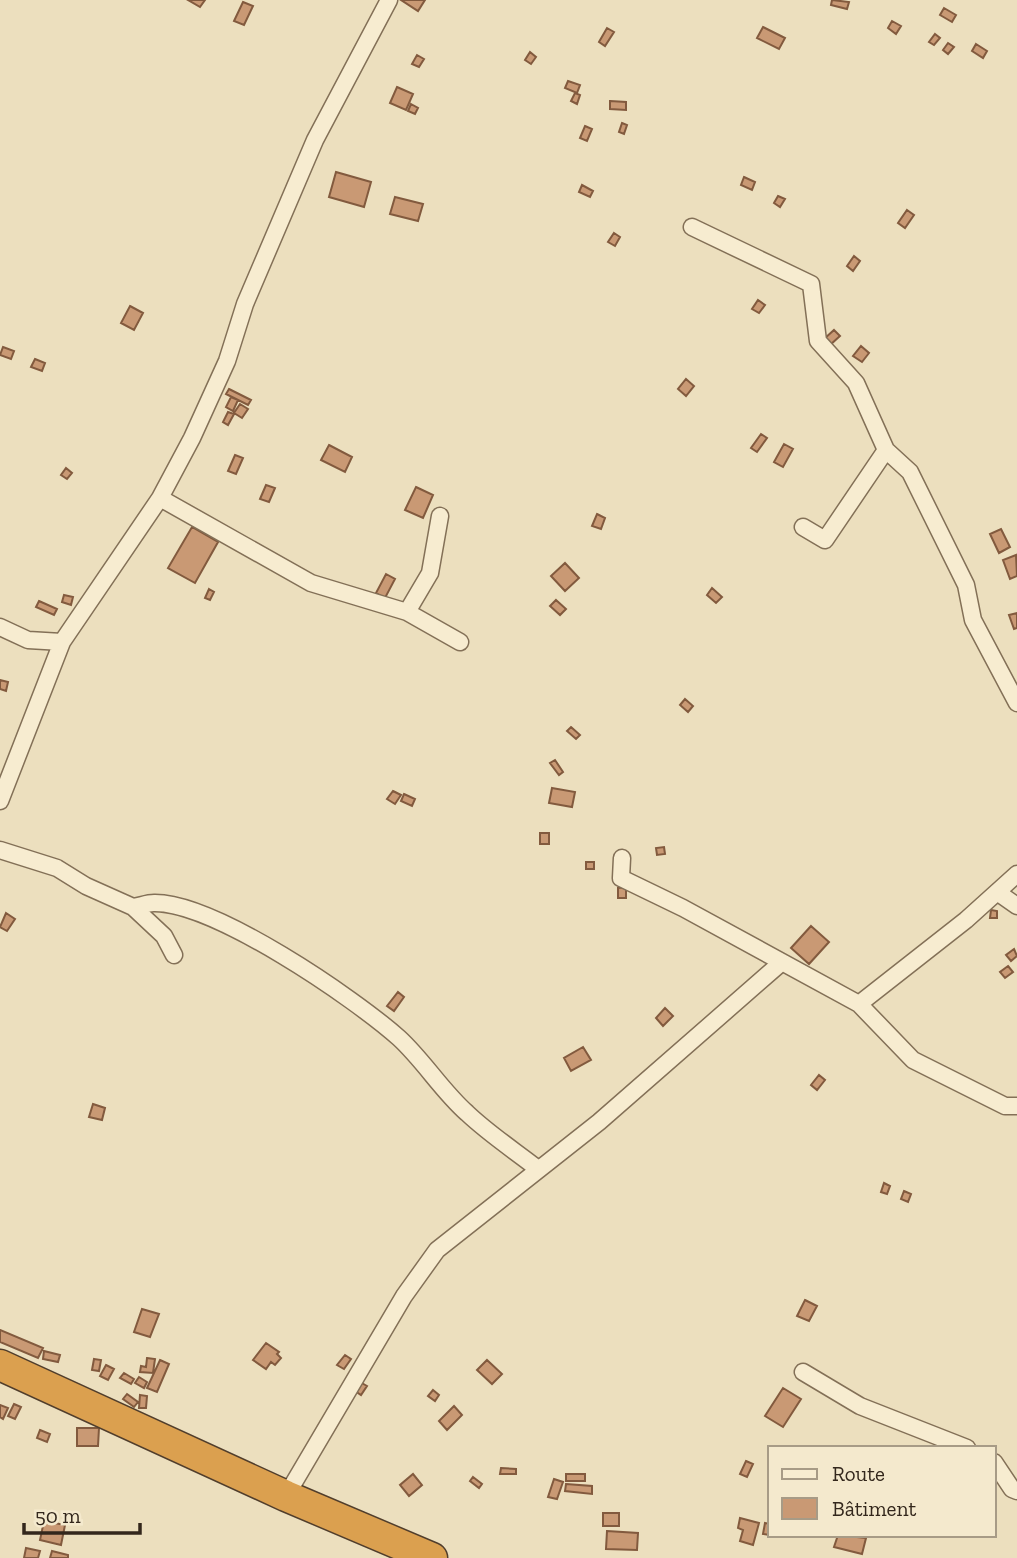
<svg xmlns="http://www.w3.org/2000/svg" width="1017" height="1558" viewBox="0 0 1017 1558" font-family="'Zilla Slab',serif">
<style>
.building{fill:#c99974;stroke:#825a3e;stroke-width:2}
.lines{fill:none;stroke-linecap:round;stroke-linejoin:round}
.street-casing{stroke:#837057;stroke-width:19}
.highway-casing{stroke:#513e2c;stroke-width:33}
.street{stroke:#f7ecd0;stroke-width:16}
.highway{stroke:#dba04f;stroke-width:30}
</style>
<rect width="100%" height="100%" fill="#ecdfbe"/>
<path class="building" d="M188 0H205L200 7Z
M401 0H425L418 11Z
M832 0 849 2 847 9 831 5Z
M243 2 253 6 244 25 234 21Z
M944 8 956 15 952 22 940 15Z
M892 21 901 26 896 34 888 28Z
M763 27 785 38 779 49 757 38Z
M607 28 614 32 605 46 599 42Z
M935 34 940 38 934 45 929 42Z
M948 43 954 47 948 54 943 50Z
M976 44 987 51 983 58 972 51Z
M530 52 536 57 531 64 525 60Z
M417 55 424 59 419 67 412 64Z
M568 81 580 85 577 93 565 88Z
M397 87 413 94 406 110 390 103Z
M575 93 580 95 577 104 571 101Z
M610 101 626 102V110L610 109Z
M411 104 418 108 415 114 408 111Z
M622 123 627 125 624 134 619 132Z
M585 126 592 129 587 141 580 138Z
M336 172 371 182 364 207 329 197Z
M744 177 755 182 752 190 741 185Z
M582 185 593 191 590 197 579 192Z
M778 196 785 199 780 207 774 203Z
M395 197 423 204 418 221 390 214Z
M907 210 914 215 905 228 898 223Z
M614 233 620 237 615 246 608 242Z
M854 256 860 261 853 271 847 266Z
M758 300 765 305 759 313 752 309Z
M130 306 143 313 134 330 121 323Z
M834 330 840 336 830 345 824 339Z
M861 346 869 353 862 362 853 356Z
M3 347 14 351 11 359 0 355Z
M35 359 45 363 42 371 31 367Z
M686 379 694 386 686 396 678 389Z
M229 389 251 400 248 405 226 394Z
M231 397 238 400 233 411 226 407Z
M240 404 248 409 242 418 234 413Z
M228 412 234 414 228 425 223 422Z
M761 434 767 438 757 452 751 448Z
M784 444 793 449 783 467 774 462Z
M329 445 352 457 345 472 321 460Z
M235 455 243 458 236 474 228 471Z
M66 468 72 473 67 479 61 475Z
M266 485 275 488 269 502 260 499Z
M416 487 433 495 423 518 405 510Z
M597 514 605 518 601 529 592 526Z
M192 527 218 542 195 583 168 568Z
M1001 529 1010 547 999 553 990 534Z
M1016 555 1017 576 1010 579 1003 560Z
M565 563 579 578 565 591 551 576Z
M386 574 395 579 385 598 376 593Z
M712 588 722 597 716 603 707 595Z
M209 589 214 592 210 600 205 598Z
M64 595 73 597 71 605 62 602Z
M556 600 566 609 560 615 550 606Z
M39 601 57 609 54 615 36 607Z
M1017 613V628L1014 629 1009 615Z
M0 680 8 682 6 691 0 689Z
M685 699 693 706 688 712 680 705Z
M571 727 580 735 576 739 567 731Z
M555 760 563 772 559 775 550 763Z
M552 788 575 792 572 807 549 803Z
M393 791 401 795 395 804 387 799Z
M404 794 415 799 412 806 401 801Z
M540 833H549V844H540Z
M664 847 665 854 657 855 656 848Z
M586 862H594V869H586Z
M626 887V898H618V888Z
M991 910 997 911V918H990Z
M6 913 15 919 7 931 0 927Z
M811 926 829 942 809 964 791 948Z
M1014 949 1017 956 1011 961 1006 955Z
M1008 966 1013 972 1005 978 1000 972Z
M398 992 404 997 394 1011 387 1006Z
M665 1008 673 1016 663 1026 656 1018Z
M583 1047 591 1060 571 1071 564 1058Z
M819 1075 825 1080 817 1090 811 1085Z
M93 1104 105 1108 102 1120 89 1117Z
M884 1183 890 1186 887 1194 881 1192Z
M904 1191 911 1194 908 1202 901 1199Z
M805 1300 817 1306 809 1321 797 1316Z
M142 1309 159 1314 150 1337 134 1332Z
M0 1330 43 1348 38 1358 0 1342Z
M266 1343 279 1352 277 1354 281 1358 275 1365 271 1362 266 1369 253 1360Z
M44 1351 60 1355 58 1362 43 1359Z
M345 1355 351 1359 344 1369 337 1365Z
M147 1358 155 1359 153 1373 140 1372 141 1366 146 1367Z
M94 1359 101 1360 99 1371 92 1370Z
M160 1360 169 1364 157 1392 147 1388Z
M487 1360 502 1374 492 1384 477 1370Z
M106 1365 114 1369 108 1380 100 1376Z
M124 1373 134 1379 131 1384 120 1378Z
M139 1377 147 1382 144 1388 135 1383Z
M360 1382 367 1386 361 1395 355 1391Z
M783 1388 801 1399 783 1427 765 1416Z
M433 1390 439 1395 435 1401 428 1396Z
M127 1394 138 1402 134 1407 123 1399Z
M140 1395 147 1396 146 1408H139Z
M14 1404 21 1407 15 1419 8 1416Z
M0 1405 8 1408 3 1419 0 1417Z
M454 1406 462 1415 447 1430 439 1421Z
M77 1428H99L98 1446H77Z
M40 1430 50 1434 47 1442 37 1438Z
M746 1461 753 1464 747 1477 740 1474Z
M501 1468 516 1469V1474H500Z
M413 1474 422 1485 409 1496 400 1485Z
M566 1474H585V1481H566Z
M473 1477 482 1484 479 1488 470 1481Z
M554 1479 563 1482 557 1499 548 1497Z
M566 1484 592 1486V1494L565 1491Z
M603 1513H619V1526H603Z
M740 1518 759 1523 753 1545 740 1541 743 1530 738 1528Z
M44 1521 65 1525 61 1545 40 1540Z
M765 1523 770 1524V1535L763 1534Z
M607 1531 638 1533 637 1550 606 1549Z
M838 1535 866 1538 862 1554 834 1547Z
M26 1548 40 1551 38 1558H24Z
M52 1551 68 1555V1558H50Z"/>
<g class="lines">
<g class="street-casing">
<path id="street" d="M692 227 811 284 818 341 856 383 886 450 910 472 966 585 973 620 1017 703
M160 498 311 583 407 612 460 642
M803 527 825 540 886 450
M407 612 430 573 440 516
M0 627 28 640 62 642
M0 801 62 642 160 498 192 438 227 361 245 304 315 140 389 0
M0 850 57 868 86 886 133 907 164 936 174 955
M622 858 621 878 683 908 859 1004 966 920 1017 874
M997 892 1017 906
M133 907C140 906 147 903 154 903 214 902 354 998 399 1038 424 1061 442 1091 467 1113 489 1134 515 1151 538 1169
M859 1004 913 1060 1005 1106H1017
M803 1372 860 1406 967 1448
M994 1462 1012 1489 1017 1491
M286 1496 404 1296 437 1250 599 1122 782 962"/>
</g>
<g class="highway-casing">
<path id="highway" d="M0 1365 286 1496 432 1558"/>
</g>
<use href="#street" class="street"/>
<use href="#highway" class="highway"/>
</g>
<rect x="768" y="1446" width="228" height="91" fill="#f4e9cd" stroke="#a79b86" stroke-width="2"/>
<rect x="782" y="1469" width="35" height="10" fill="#f7ecd0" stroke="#a79b86" stroke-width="2"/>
<text x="832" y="1481" font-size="21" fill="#33271c">Route</text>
<rect x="782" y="1498" width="35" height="21" fill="#c99974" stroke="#a79b86" stroke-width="2"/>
<text x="832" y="1516" font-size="21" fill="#33271c">Bâtiment</text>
<path d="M24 1523v10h116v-10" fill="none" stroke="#33271c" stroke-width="3.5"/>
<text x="35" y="1523" font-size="21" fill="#33271c" stroke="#f4e9cd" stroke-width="5" paint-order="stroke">50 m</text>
</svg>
